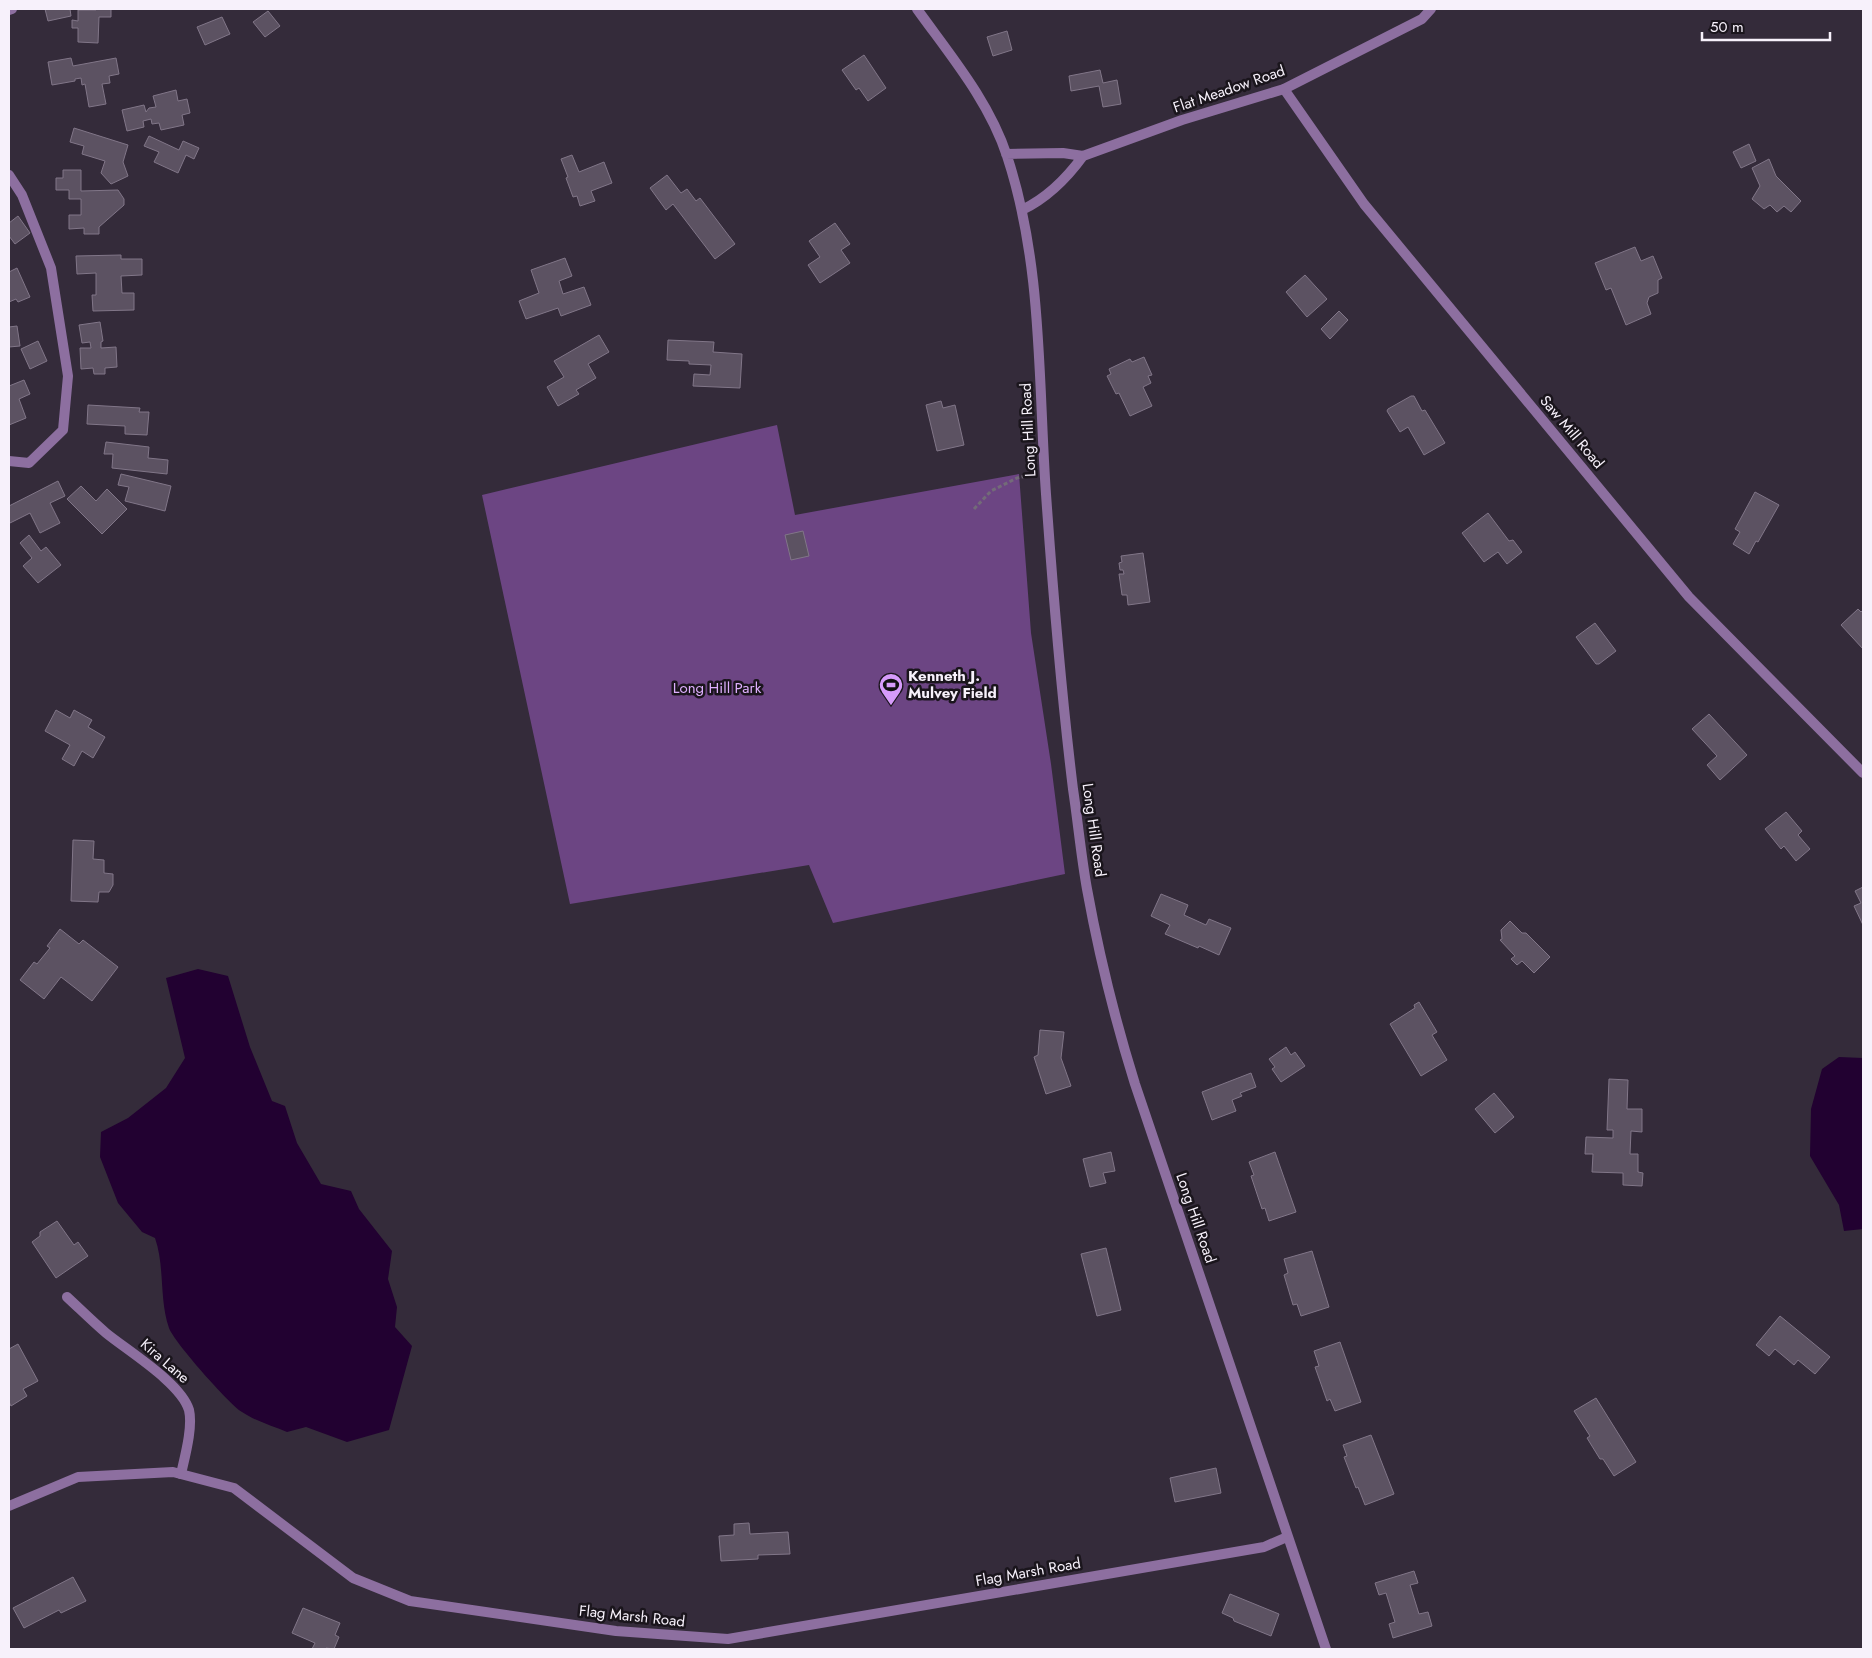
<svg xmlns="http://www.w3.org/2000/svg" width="1872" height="1658" viewBox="0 0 1872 1658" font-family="Jost,sans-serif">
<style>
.green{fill:#6c4583}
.water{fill:#220131}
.building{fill:#5c5262;stroke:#817688}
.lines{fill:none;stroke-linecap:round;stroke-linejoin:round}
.path{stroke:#736b78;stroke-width:3;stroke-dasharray:4 2.5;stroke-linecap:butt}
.minor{stroke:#8d6fa0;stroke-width:10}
.tertiary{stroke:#8d6fa0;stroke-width:10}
.labels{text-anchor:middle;stroke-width:5;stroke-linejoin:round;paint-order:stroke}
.street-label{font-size:15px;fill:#f7f1fb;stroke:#1a151c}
.poi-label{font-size:15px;font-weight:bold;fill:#f7f1fb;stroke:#1a151c;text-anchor:start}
.park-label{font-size:15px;fill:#dfb0fe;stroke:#1a151c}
</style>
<rect width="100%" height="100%" fill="#342b3a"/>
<path class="green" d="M777 425 795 515 1019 474 1031 633 1051 764 1065 874 833 923 809 865 570 904 482 495Z"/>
<path class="water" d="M198 969 228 976 250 1047 272 1101 285 1106 297 1143 321 1184 351 1191 359 1209 392 1251 388 1279 397 1307 395 1327 412 1346 389 1430 347 1442 306 1427 287 1432C273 1426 255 1421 242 1412 229 1404 174 1342 169 1328 159 1299 165 1267 155 1238L142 1232 118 1203 100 1157 101 1132 128 1118 166 1088 185 1058 166 978Z
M1839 1057 1863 1058V1229L1844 1231 1839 1205 1810 1156 1811 1109 1822 1069Z"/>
<path class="building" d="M45 9H70L71 16 48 21Z
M96 9H111V17H99L98 43 78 42V28H72V20L78 21V10H96Z
M268 11 280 26 265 37 253 22Z
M222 17 230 34 205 45 197 27Z
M1007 31 1012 50 993 56 987 37Z
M864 55 886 88 868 101 859 88 856 90 842 70Z
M71 58 73 66 116 58 119 74 109 76 110 83 102 84 106 104 89 107 85 84 82 85 81 78 75 79V81L52 85 48 62Z
M1100 70 1103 83 1117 80 1121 104 1103 107 1099 86 1071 91 1069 76Z
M176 90 178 101 187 99 190 113 182 115 184 125 161 130 159 123 152 124 151 119 143 121 144 127 127 131 122 110 144 105 146 112 149 108 156 107 153 96Z
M74 128 128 145 123 162 128 176 111 184 101 173 105 161 82 154 84 146 70 142Z
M149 136 179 150 183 141 199 148 194 159 186 155 178 173 154 162 159 152 144 146Z
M1749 144 1756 161 1741 168 1733 152Z
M572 155 579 172 604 162 612 183 591 191 595 201 580 206 577 196 573 197 566 178 568 177 561 159Z
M1769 159 1776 176 1801 201 1791 212 1784 206 1777 212 1770 205 1764 209 1752 199 1760 186 1752 168Z
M63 170H81V191L118 190 124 199V205L99 227V234H84V228L69 229V215H81V199H69V190H56V178H63Z
M667 175 681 193 687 189 696 201 700 198 735 244 715 259 673 204 666 210 650 188Z
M18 216 30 233 15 244 9 236V223Z
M835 223 850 244 841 250 850 263 820 283 808 265 820 257 809 241Z
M1635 247 1641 261 1653 256 1662 278 1658 280V293L1649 297 1647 303 1651 314 1626 325 1611 288 1606 290 1595 263Z
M121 255V259H142V275L121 276 122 293H134V310L93 311 92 295H96V273L77 274 76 256Z
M565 258 572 276 559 281 563 294 584 287 591 305 561 316 558 308 526 319 519 301 539 293 531 270Z
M17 268 30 297 18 302 16 299 9 302V272Z
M1305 275 1327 299 1307 317 1286 292Z
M1339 311 1348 320 1330 339 1321 329Z
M100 322 103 341 101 342V348L116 347 117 367 105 368V374H94L93 368 81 369 80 348H91L90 342 82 343 79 325Z
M17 326 20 346 9 347V327Z
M599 335 609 352 588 364 596 378 576 390 579 394 558 406 547 387 564 377 554 361Z
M668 340 714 342 713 352 742 354 740 388 693 386 694 374 710 375 711 365 689 364V361L667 360Z
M38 341 47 361 30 369 21 349Z
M1144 357 1152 375 1148 376 1151 383 1143 387 1152 406 1130 416 1119 393 1116 394 1107 376 1111 374 1109 369 1130 359 1132 362Z
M24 380 30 394 19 399 26 418 9 425V386Z
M1411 396H1414L1422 411 1425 410 1445 443 1424 455 1408 427 1400 432 1387 411 1388 409Z
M941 401 943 408 955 405 964 445 937 451 926 405Z
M88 405 140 408 139 412H149L147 435 125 434V426L87 424Z
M106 442 149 447 148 458 168 460 167 474 112 468 113 454H104Z
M121 474 171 486 165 511 125 501 129 487 118 485Z
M58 481 65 496 50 503 60 523 40 533 30 513 10 523 9 520V506Z
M81 486 96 501 107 489 127 509 102 534 67 499Z
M1755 492 1779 505 1758 542 1756 541 1749 554 1733 544 1740 532 1735 529Z
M1488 513 1509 541 1513 540 1522 552 1507 564 1498 552 1484 562 1462 533Z
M803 531 809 556 791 560 785 535Z
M29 535 41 551 46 547 61 565 38 583 23 566 32 558 20 543Z
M1143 553 1150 602 1128 605 1127 595H1122L1119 574H1124L1123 570H1120L1119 563 1122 562 1121 556Z
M1858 609 1861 612 1863 610V649L1841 625Z
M1595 623 1616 651 1599 664H1596L1576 637Z
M56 710 70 718 74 710 92 720 88 727 105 737 93 758 82 751 74 766 62 759 70 745 45 731Z
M1709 714 1747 755 1720 780 1707 765 1717 756 1692 729Z
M1786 812 1802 831 1798 835 1810 849 1796 861 1784 846 1781 849 1765 829Z
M73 840 94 841 93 859 104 860V873L113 874V885L109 892H99L98 902 71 901Z
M1863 887V925L1854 906 1861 903 1855 891Z
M1161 894 1188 905 1184 915 1206 925 1209 919 1231 928 1219 955 1199 946 1198 948 1165 934 1170 925 1151 916Z
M1510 921 1522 933H1526L1550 957 1534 973 1522 961 1517 965 1511 959 1515 956 1500 940 1502 939 1501 930Z
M60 929 79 944 83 940 118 967 92 1001 61 977 44 999 20 980 34 962 37 964 50 948 47 946Z
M1419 1002 1437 1032 1432 1035 1447 1060 1421 1076 1390 1024 1415 1008 1414 1005Z
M1040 1030 1064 1032 1061 1058 1071 1086 1046 1094 1034 1057 1038 1055Z
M1286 1047 1291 1055 1295 1052 1305 1066 1281 1082 1272 1069 1275 1067 1269 1059Z
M1251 1073 1256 1087 1240 1093 1242 1096 1232 1100 1236 1111 1212 1120 1202 1092Z
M1609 1079 1628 1080 1627 1109H1642V1132L1631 1131 1630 1154H1638V1172L1643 1173 1642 1186 1623 1185V1173L1592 1172 1593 1154H1585L1586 1137 1613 1138V1130H1607Z
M1494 1093 1514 1117 1495 1133 1475 1109Z
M1111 1152 1115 1171 1103 1173 1106 1183 1090 1187 1083 1159Z
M1275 1152 1296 1212 1269 1221 1265 1208 1262 1209 1251 1176 1254 1175 1249 1162Z
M57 1221 74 1245 78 1242 88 1256 56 1278 32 1242 40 1236V1232Z
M1106 1248 1121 1310 1097 1316 1081 1254Z
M1312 1251 1329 1307 1301 1316 1297 1304 1293 1305 1284 1275 1288 1273 1284 1259Z
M1780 1316 1830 1357 1815 1374 1798 1360 1794 1365 1775 1349 1769 1356 1756 1345Z
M1340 1342 1361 1402 1335 1411 1330 1399 1327 1401 1315 1367 1319 1366 1314 1351Z
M18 1344 38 1381 23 1389 27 1396 11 1406 9 1402V1349Z
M1596 1398 1636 1462 1614 1476 1603 1459H1600L1587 1438 1590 1436 1574 1411Z
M1371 1435 1394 1494 1365 1505 1358 1487 1356 1488 1344 1457 1347 1456 1343 1445Z
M1216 1468 1221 1493 1175 1502 1170 1478Z
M749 1523 750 1534 788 1532 790 1554 758 1555V1559L721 1561 719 1536 734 1535V1524Z
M1414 1571 1418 1583 1410 1585 1419 1614 1428 1612 1432 1626 1393 1638 1389 1624 1395 1622 1386 1593 1379 1595 1375 1583Z
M73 1577 86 1601 61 1613 59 1610 24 1628 13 1608Z
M1230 1594 1279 1614 1271 1636 1234 1621 1233 1618 1222 1613Z
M303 1608 340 1623 335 1635 339 1637 334 1649 326 1648V1649H312L315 1643 292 1633Z"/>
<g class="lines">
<path class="path" d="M974 509 991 491 1017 478 1031 475"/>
<path class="minor" d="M9 10 12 9
M1284 89 1364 204 1689 597 1863 773
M9 175 22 195 51 268 68 376 63 430 29 463 9 461
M67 1297C80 1309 93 1322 106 1333 128 1351 181 1383 189 1410 193 1427 185 1456 181 1474"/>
<path class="tertiary" d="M917 9C950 55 989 101 1007 156 1043 265 1038 381 1046 494 1053 593 1061 691 1073 789 1078 822 1081 856 1087 889 1099 955 1115 1020 1135 1084L1326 1649
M1006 154 1063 153 1083 156 1182 120 1284 89 1422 19 1431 9
M1022 210C1047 198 1067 178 1083 156
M9 1506 78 1477 173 1472 234 1488 353 1578 410 1601 616 1631 728 1639 1264 1547 1287 1537"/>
</g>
<defs>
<g id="stadium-pin" transform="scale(1.25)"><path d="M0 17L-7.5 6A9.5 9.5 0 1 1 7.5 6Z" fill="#d69bfa" stroke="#1a151c"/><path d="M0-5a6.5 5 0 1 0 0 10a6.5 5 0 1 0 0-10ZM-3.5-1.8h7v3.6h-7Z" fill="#111"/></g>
</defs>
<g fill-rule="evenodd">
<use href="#stadium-pin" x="891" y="685"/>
</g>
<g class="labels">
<g class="street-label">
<text transform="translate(1229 89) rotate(-19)" y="5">Flat Meadow Road</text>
<text transform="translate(1028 430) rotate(-93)" y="5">Long Hill Road</text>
<text transform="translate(1572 432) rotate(50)" y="5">Saw Mill Road</text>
<text transform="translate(1094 830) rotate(82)" y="5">Long Hill Road</text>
<text transform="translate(1196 1218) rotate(71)" y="5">Long Hill Road</text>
<text transform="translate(165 1361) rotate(41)" y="5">Kira Lane</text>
<text transform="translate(1028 1572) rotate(-10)" y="5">Flag Marsh Road</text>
<text transform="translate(632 1616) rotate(6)" y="5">Flag Marsh Road</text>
</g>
<g class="poi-label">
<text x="908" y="681">Kenneth J.<tspan x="908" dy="17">Mulvey Field</tspan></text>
</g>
<g class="park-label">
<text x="717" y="693">Long Hill Park</text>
</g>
</g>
<rect width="1872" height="1658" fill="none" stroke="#f7f1fb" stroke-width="20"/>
<path d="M1702 32v8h128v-8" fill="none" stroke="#f7f1fb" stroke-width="2.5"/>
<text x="1710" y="32" font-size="15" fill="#f7f1fb" stroke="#1a151c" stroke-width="4" paint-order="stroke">50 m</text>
</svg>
